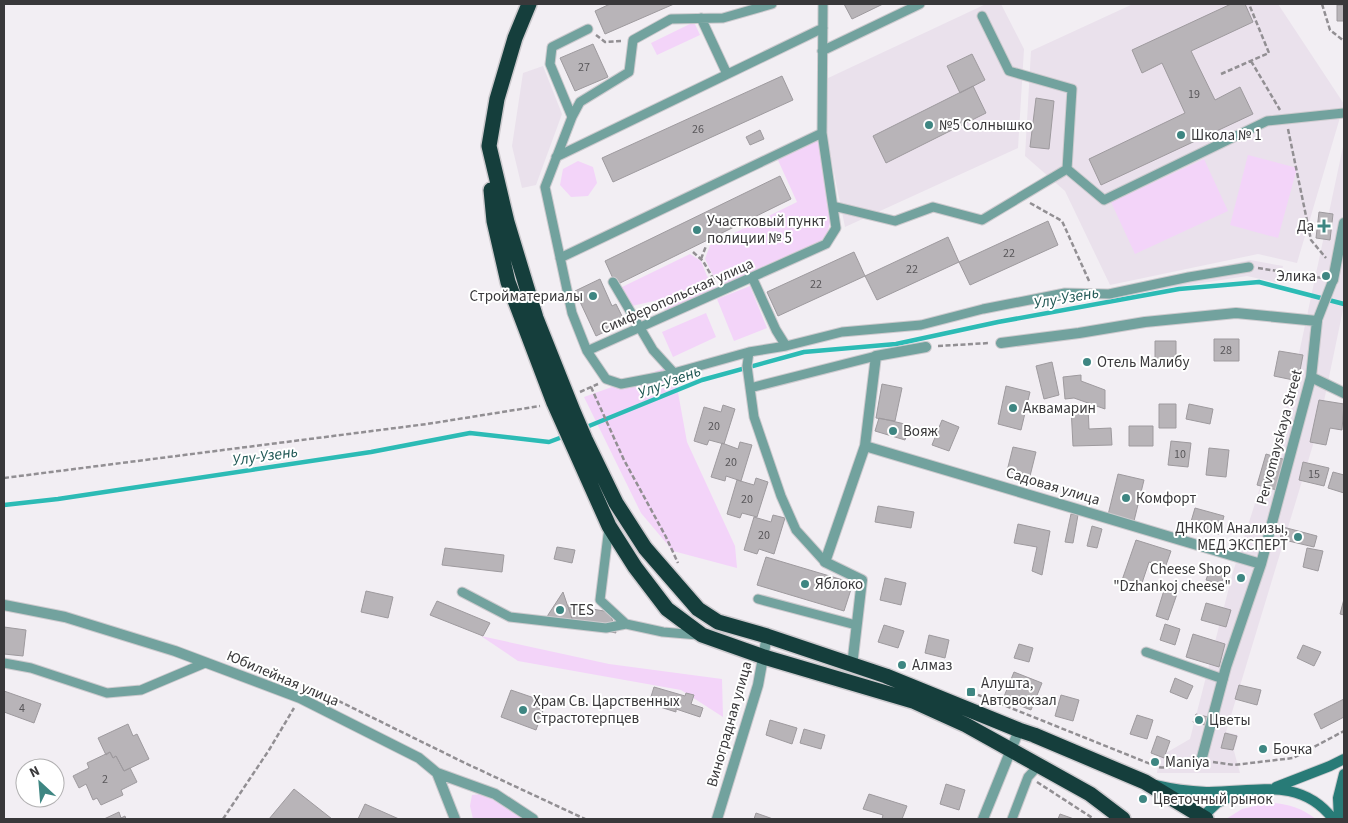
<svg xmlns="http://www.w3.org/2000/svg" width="1348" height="823" viewBox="0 0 1348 823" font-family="'Source Sans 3',sans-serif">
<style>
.built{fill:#eae1ec}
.green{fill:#f3d4f9}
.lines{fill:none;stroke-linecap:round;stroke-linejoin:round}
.stream{stroke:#2cbbb5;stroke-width:4.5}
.building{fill:#b8b4b8;stroke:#9e9a9e}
.lane-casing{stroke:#cdcace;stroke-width:11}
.street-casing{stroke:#cdcace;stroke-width:12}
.secondary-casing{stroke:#cdcace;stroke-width:12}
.highway-casing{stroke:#cdcace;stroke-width:18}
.path{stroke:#928f93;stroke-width:2.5;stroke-dasharray:5 2.5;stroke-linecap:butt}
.lane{stroke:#72a29e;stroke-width:9}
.street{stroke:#72a29e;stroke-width:10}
.secondary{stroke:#287b77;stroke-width:10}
.highway{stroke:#153e3c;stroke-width:15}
.poi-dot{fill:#3e8682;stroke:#fff;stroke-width:2}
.labels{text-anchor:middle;stroke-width:4;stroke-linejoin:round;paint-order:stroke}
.number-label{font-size:12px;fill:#59575a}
.poi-label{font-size:15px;fill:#39383a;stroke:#fff;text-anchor:start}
.street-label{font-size:15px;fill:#39383a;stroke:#fff}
.water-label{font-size:16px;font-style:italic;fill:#215956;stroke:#fff}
</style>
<rect width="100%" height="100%" fill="#f2eef3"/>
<path class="built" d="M986 4H1001L1024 49 1018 148 845 227 826 134V79Z
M1133 4H1278L1344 104 1297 263 1258 254 1110 285 1065 191 1025 156 1031 51Z
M543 66 562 114 536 185 522 188 512 146 523 73Z
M1344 142V305L1319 425 1226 732 1238 735 1234 751 1240 773H1157L1159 757 1190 739 1233 572 1291 391Z
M1250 260 1283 266 1279 283 1247 276 1125 295 1123 286Z"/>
<path class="green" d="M694 22 700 35 657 55 651 43Z
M819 139 831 218 828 230 824 241 725 286 713 275 705 259 710 245 797 202 777 158Z
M1248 155 1297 168 1278 238 1230 225Z
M1204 159 1228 211 1135 254 1111 202Z
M578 161 593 167 597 183 588 196 571 197 560 185 563 169Z
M690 254 701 261 707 276 719 290 667 313 658 300 632 306 620 288Z
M750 286 767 328 734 341 717 299Z
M706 313 716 337 673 357 662 332Z
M673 365 687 442 735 546 737 568 673 551 641 513 584 397Z
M481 636 609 664 722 679 723 717 681 690 518 661Z
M481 794 512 809 527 819H473L470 806 472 795Z
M1268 803C1288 803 1301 808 1316 819H1226L1242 809Z"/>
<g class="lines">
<path class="stream" d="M584 428 702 380 804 352 896 344 998 322 1179 289 1259 282 1344 304
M4 505 58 499 371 452 470 433 549 442 565 436"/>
</g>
<path class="building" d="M610 4H674L605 34 595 11Z
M844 4H883L852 19Z
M1231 4H1245L1253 22 1191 51 1215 100 1240 87 1253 114 1101 185 1089 159 1185 113 1162 63 1142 73 1132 50Z
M1337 5H1344V21H1337Z
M593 44 608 77 575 91 560 58Z
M972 54 985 80 960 93 947 66Z
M782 76 793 100 613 182 602 158Z
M973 86 986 113 886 163 873 136Z
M1036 98 1054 101 1049 149 1030 147Z
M760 130 764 139 750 145 746 137Z
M780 176 791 199 616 285 605 261Z
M1319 212 1333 214 1330 240 1316 238Z
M1048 221 1058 245 970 285 959 262Z
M948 237 959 262 877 300 865 276Z
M854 252 865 276 778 316 767 292Z
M600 279 612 306 616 304 625 322 596 336 575 291Z
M1214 339H1239V361H1214Z
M1155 341H1176V363L1155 364Z
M1279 351 1303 355 1298 381 1274 376Z
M1052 362 1059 395 1044 399 1036 366Z
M1081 375V381L1105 390V409L1074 398 1065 399 1063 377Z
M882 384 902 388 895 421 876 418Z
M1006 386 1030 392 1021 430 998 424Z
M1319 400 1344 404 1342 430 1330 428 1326 445 1310 442Z
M1159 404H1176V428H1159Z
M1189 404 1213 409 1210 424 1186 419Z
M723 405 735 409 724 444 709 440 707 445 694 441 704 407 721 412Z
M1088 406 1089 429 1111 428 1112 445 1073 446 1071 407Z
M879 418 909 425 905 440 875 431Z
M942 420 959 427 949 451 932 445Z
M1129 426H1153V446H1129Z
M1171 441 1191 443 1188 467 1168 465Z
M740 442 752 445 741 481 726 476 725 481 711 477 722 443 738 449Z
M1013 447 1036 452 1030 476 1007 471Z
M1209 448 1229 450 1226 477 1206 475Z
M1266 454 1286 460 1277 490 1257 485Z
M1303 462 1329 468 1324 486 1299 480Z
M1333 472 1344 475V493L1328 488Z
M1118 474 1144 480 1134 521 1108 515Z
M756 478 768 482 757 517 742 513 740 518 727 514 737 480 754 485Z
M878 506 914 512 911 528 875 522Z
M1195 508 1224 516 1219 534 1190 525Z
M1071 514 1078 515 1073 543 1065 542Z
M773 515 785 518 774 554 759 549 757 554 744 550 754 517 771 522Z
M1018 524 1050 531 1042 575 1032 571 1037 547 1014 543Z
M1092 526 1102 529 1097 548 1087 546Z
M1283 527 1317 536 1314 547 1280 539Z
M1136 540 1171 551 1165 568 1149 562 1140 589 1121 583Z
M557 547 575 550 572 563 554 559Z
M445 548 504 555 502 572 442 565Z
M1307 548 1323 551 1318 571 1303 567Z
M766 557 853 583 844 611 757 585Z
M1211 566 1226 570 1221 584 1206 580Z
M885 578 906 583 901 605 880 600Z
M1165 587 1178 591 1168 620 1156 616Z
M366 591 393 597 388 618 361 612Z
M563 592 574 625 546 622 548 615Z
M1344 599V615L1340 614Z
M437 601 490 623 483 636 430 615Z
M1206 603 1231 610 1226 627 1201 620Z
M568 605 610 612 616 633 574 625Z
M1165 624 1180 629 1175 645 1160 640Z
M884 625 904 631 898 648 878 642Z
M4 627 26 630 23 656 4 654Z
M1193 634 1225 644 1219 667 1186 657Z
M929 635 949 640 945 658 925 653Z
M1019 644 1033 648 1029 662 1014 658Z
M1303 645 1321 652 1314 666 1297 658Z
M1014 672 1042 683 1031 710 1003 699Z
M1175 678 1193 686 1187 699 1170 692Z
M1239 685 1261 690 1257 705 1235 699Z
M654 687 685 696 686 693 694 695 691 704 703 708 700 717 676 709V712L657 706 658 702 650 700Z
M511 690 546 702 536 730 501 717Z
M4 691 41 704 34 723 4 712Z
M1061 695 1079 700 1073 721 1055 716Z
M1344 699V717L1321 729 1314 714Z
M1196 714 1208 717 1205 725 1193 722Z
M1137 715 1153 720 1147 739 1130 734Z
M770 720 797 728 792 744 766 735Z
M128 724 133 736 137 734 149 759 124 771 116 756 113 758 110 752 106 755 98 738Z
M804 729 825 735 821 749 800 743Z
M1225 733 1237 736 1233 750 1221 748Z
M1157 736 1170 741 1164 758 1151 753Z
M110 752 113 758 116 756 124 771 130 768 137 782 121 790 123 795 101 805 97 798 93 800 86 784 79 788 73 776 89 768 87 763Z
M946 784 965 790 959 810 940 804Z
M294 789 332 819H269Z
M869 794 907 806 902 819H882L883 815 863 809Z
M365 804 399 819H358Z
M119 812 121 818 125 816 126 819H104Z
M756 813 773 819H754Z
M1060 814 1074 819H1058Z"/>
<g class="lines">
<g class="lane-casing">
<path id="lane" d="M823 4 822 133 836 228 826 244 587 351 606 379 621 384 663 376 749 352 786 346 842 332 921 325 983 309 1065 293 1109 294 1189 277 1249 267
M982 16 1009 71 1072 89 1067 169 1104 200 1267 121 1344 113
M701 18 727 74
M822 51 920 4
M572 117 550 64 552 47 588 29
M556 157 823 28
M833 206 895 221 933 207 982 220 1067 169
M560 258 822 133
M752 277 776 330 786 346
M613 282 653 350 674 373
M1317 321 1333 280
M587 351 572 313 545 187 572 117 580 102 629 72 633 40 671 19 723 18 772 4
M749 352 747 366 754 417 781 496 796 530 825 562
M750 388 876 356
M609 527 600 600 626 624 663 632 698 635
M462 592 510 617 606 628 626 624
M758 599 856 625
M1146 652 1223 679
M4 663 31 668 107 693 141 690 205 663
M1012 819 1028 777 1039 765"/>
</g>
<g class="street-casing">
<path id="street" d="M1333 280 1344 223
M1001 343 1079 333 1145 322 1236 313 1317 321 1311 377 1261 564 1226 667 1201 761
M1311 377 1344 393
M865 446 1261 564
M4 605 65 617 175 651 300 698 419 758 437 773 495 794 533 819
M852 666 862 580 825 562 865 446 876 356 926 347
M437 773 455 819
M717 819 758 685 767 636
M983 819 1019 730"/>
</g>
<g class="secondary-casing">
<path id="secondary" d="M1156 785C1173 789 1189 791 1206 792 1252 793 1299 775 1333 819
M1276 787 1330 766 1344 759
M1200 819 1217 803 1241 792
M1339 819 1338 798 1344 774"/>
</g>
<g class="highway-casing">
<path id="highway" d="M529 4 515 38 497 99 489 146 507 222 536 318 573 411 585 439 616 503 645 548 698 609 718 622 767 636 886 676 1019 730 1034 735 1145 782 1206 819
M491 190 494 221 508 282 554 403 609 526 635 567 667 609 702 635 764 657 913 701 966 725 1090 794 1123 819"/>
</g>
<path class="path" d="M1322 4 1330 30 1344 41
M596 35 605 42 621 41
M1251 61 1280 110
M1221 74 1269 53 1249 4
M1288 129 1311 240 1326 258
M1030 203 1062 221 1090 283
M693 252 703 261 715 282
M701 259 706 246
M1258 268 1322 278
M938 346 990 343
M591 387 624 460 666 537 678 563
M580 392 598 384
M4 478 427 424 540 406
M306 689 308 686 465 763 585 819
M971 692 1158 767C1173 770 1176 761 1190 761
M1213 762 1234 765 1293 758 1344 731
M1037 782 1094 819
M223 819 269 750 294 708"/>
<use href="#lane" class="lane"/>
<use href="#street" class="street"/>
<use href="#secondary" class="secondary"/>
<use href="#highway" class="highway"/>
</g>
<g class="poi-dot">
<circle cx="929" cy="125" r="5"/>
<circle cx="1181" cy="135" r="5"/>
<path d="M1321.5 218.5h5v5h5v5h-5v5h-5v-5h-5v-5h5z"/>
<circle cx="697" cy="230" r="5"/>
<circle cx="1326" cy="276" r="5"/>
<circle cx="593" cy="296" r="5"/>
<circle cx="1087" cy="362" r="5"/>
<circle cx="1013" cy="408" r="5"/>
<circle cx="893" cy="431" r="5"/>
<circle cx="1126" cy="498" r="5"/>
<circle cx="1298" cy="537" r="5"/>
<circle cx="1241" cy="578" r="5"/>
<circle cx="805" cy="584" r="5"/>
<circle cx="560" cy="610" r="5"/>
<circle cx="902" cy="665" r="5"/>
<rect x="966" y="687" width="10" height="10" rx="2.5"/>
<circle cx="523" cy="710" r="5"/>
<circle cx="1199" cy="720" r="5"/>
<circle cx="1263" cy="749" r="5"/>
<circle cx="1155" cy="762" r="5"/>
<circle cx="1143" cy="799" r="5"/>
</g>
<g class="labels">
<g class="number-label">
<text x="584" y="71">27</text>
<text x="1194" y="98">19</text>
<text x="698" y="133">26</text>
<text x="1009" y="257">22</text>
<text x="912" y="273">22</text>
<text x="816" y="288">22</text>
<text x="1226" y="354">28</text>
<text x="714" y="430">20</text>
<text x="1180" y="458">10</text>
<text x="731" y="466">20</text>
<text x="1314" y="478">15</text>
<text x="747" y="503">20</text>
<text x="764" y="539">20</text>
<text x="22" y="712">4</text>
<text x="105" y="783">2</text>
</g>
<g class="poi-label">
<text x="939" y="130">№5 Солнышко</text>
<text x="1191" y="140">Школа № 1</text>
<text x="707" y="226">Участковый пункт<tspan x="707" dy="17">полиции № 5</tspan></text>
<text x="1314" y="231" text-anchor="end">Да</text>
<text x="1316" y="281" text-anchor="end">Элика</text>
<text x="583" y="301" text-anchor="end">Стройматериалы</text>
<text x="1097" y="367">Отель Малибу</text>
<text x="1023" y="413">Аквамарин</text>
<text x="903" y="436">Вояж</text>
<text x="1136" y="503">Комфорт</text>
<text x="1288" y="533" text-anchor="end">ДНКОМ Анализы,<tspan x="1288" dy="17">МЕД ЭКСПЕРТ</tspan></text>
<text x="1231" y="574" text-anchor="end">Cheese Shop<tspan x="1231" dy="17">"Dzhankoj cheese"</tspan></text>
<text x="815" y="589">Яблоко</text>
<text x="570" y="615">TES</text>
<text x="912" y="670">Алмаз</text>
<text x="981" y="688">Алушта,<tspan x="981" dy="17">Автовокзал</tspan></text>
<text x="533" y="706">Храм Св. Царственных<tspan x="533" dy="17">Страстотерпцев</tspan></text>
<text x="1209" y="725">Цветы</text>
<text x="1273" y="754">Бочка</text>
<text x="1165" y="767">Maniya</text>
<text x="1153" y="804">Цветочный рынок</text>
</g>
<g class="street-label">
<text transform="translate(677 296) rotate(-24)" y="5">Симферопольская улица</text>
<text transform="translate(1279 437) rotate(-75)" y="5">Pervomayskaya Street</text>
<text transform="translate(1053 486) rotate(17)" y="5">Садовая улица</text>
<text transform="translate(283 678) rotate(23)" y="5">Юбилейная улица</text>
<text transform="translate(729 724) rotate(-74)" y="5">Виноградная улица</text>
</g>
<g class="water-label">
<text transform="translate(1066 297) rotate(-10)" y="6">Улу-Узень</text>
<text transform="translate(669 381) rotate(-21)" y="6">Улу-Узень</text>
<text transform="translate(265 455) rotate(-8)" y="6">Улу-Узень</text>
</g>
</g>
<rect width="1348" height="823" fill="none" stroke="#39383a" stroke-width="10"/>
<g transform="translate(40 783) rotate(334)"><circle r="24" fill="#ffffff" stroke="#b0afb0"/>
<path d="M0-4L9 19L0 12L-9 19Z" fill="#3e8682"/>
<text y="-8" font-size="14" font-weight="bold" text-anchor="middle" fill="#39383a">N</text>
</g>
</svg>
